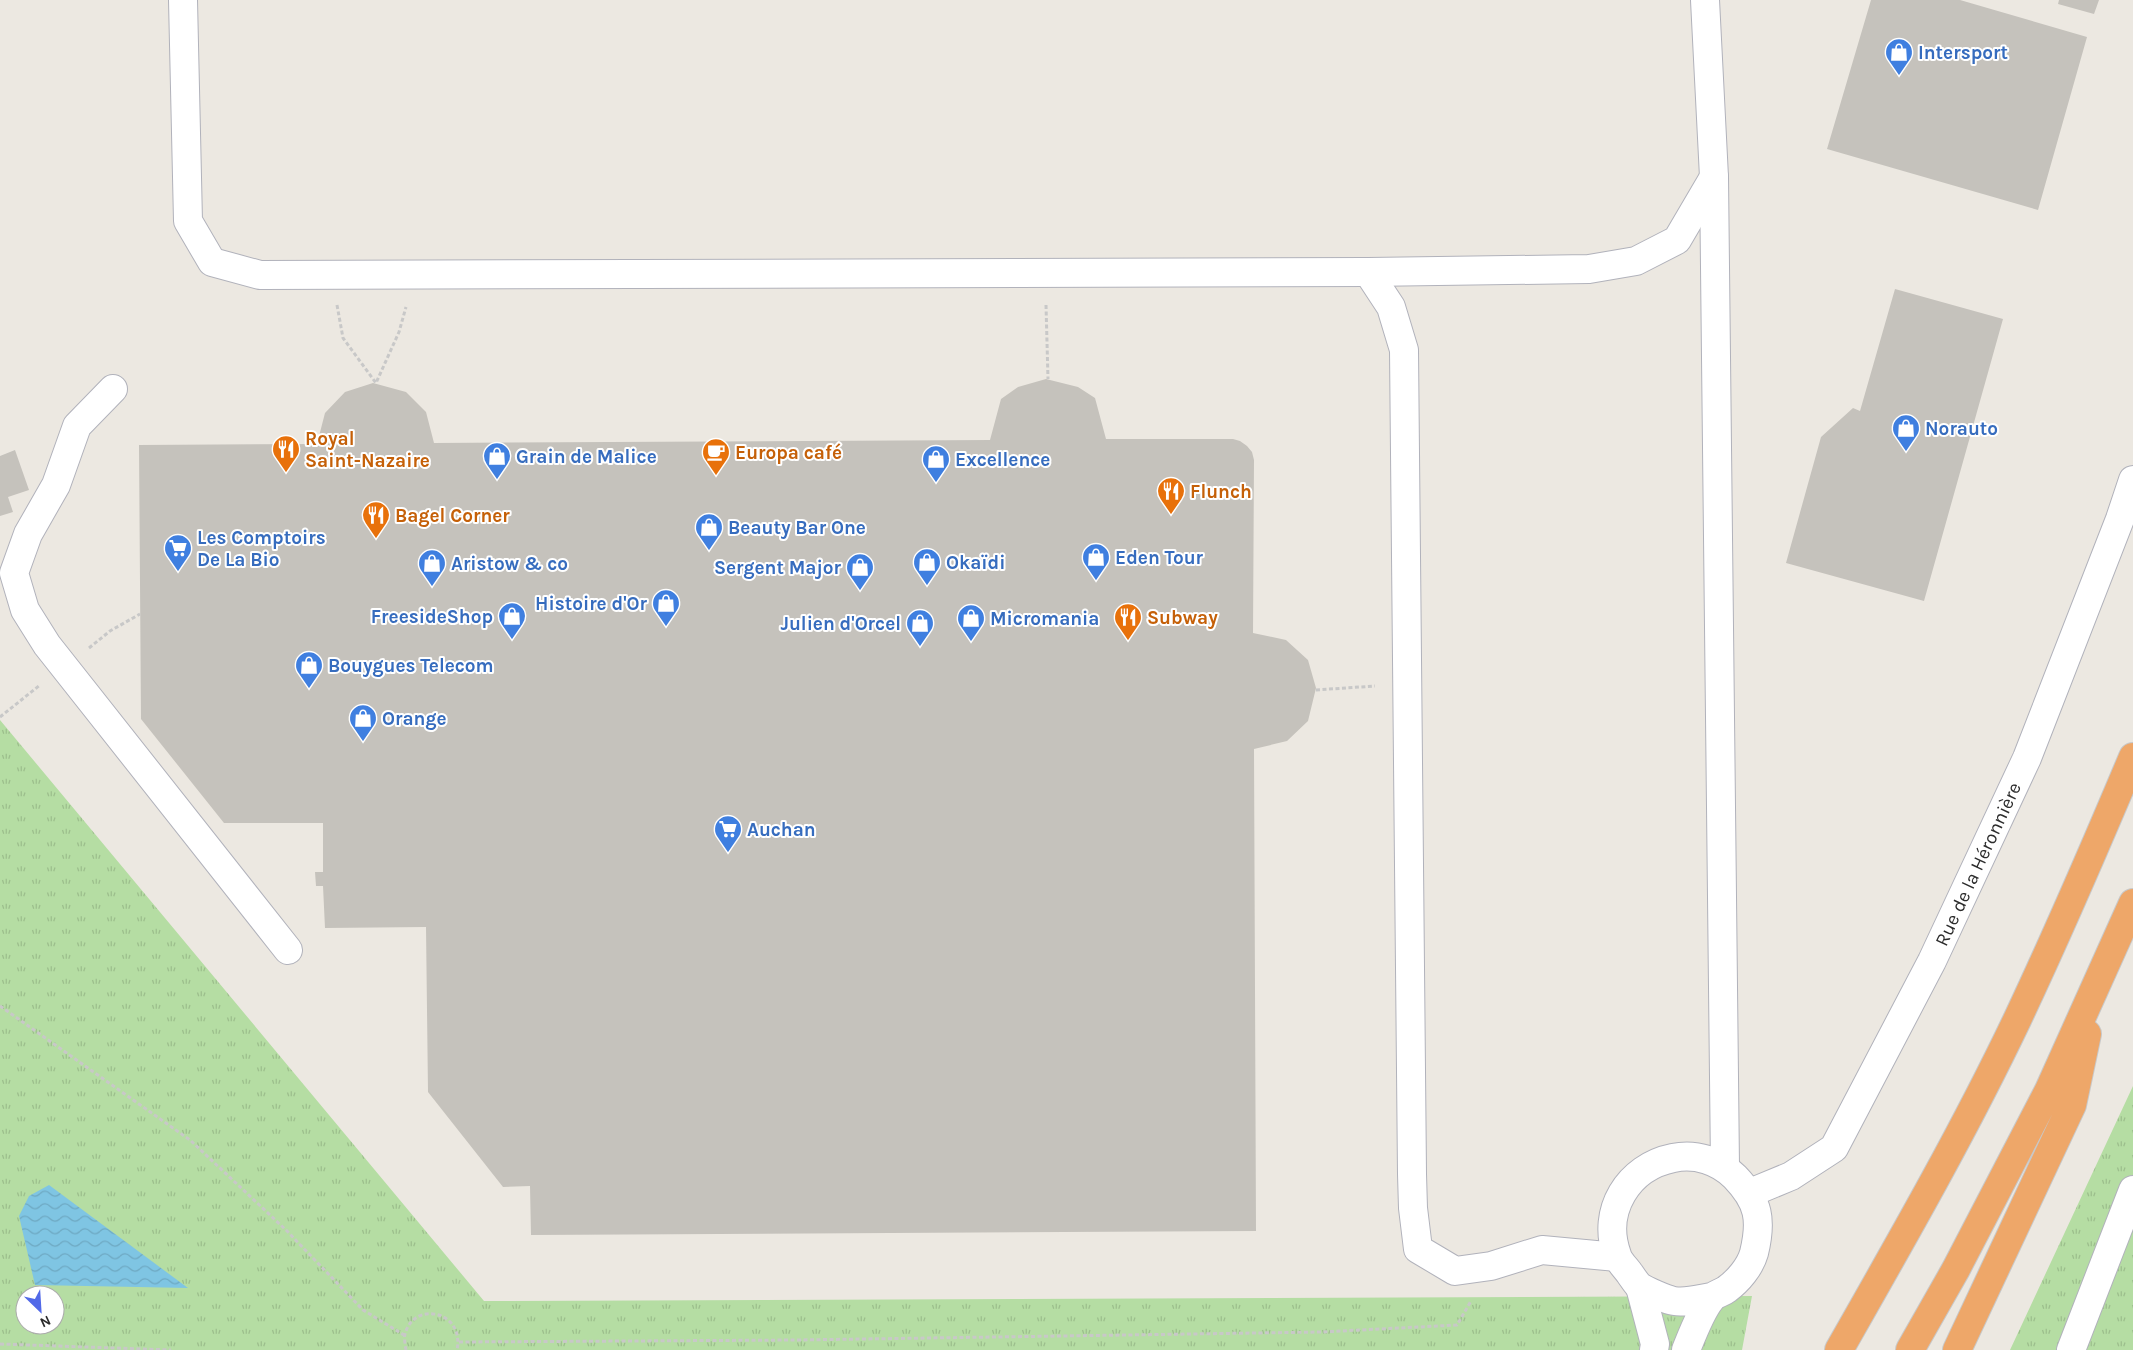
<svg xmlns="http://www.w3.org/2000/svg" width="2133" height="1350" viewBox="0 0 2133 1350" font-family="Karla,sans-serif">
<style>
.grass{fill:url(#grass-tufts);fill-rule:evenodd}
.water{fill:url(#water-waves)}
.building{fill:#c5c2bc}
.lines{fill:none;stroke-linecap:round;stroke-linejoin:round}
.minor-casing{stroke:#b1b2bb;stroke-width:30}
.highway-casing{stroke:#c8c8c8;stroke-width:30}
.path{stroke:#c8c8c8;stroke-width:3;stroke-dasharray:4 2.5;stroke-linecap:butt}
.minor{stroke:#fff;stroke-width:28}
.highway{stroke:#eea769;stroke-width:28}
.labels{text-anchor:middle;stroke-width:4;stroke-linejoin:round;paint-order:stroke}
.shop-label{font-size:19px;font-weight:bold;fill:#366cbe;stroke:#fff;text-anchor:start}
.food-label{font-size:19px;font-weight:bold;fill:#c56008;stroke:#fff;text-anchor:start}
.street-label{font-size:19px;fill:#2c2c2c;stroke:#fff}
</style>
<defs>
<pattern id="grass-tufts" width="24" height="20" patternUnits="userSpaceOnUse" patternTransform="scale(1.25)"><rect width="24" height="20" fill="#b5dda3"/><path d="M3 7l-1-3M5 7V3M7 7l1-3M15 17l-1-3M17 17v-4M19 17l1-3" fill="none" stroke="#9cbe8c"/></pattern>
<pattern id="water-waves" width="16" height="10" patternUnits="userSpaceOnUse" patternTransform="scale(1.25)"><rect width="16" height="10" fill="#7fc5e3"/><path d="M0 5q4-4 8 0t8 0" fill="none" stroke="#6ea9c3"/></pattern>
</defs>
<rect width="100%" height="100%" fill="#ece8e1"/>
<path class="grass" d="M0 720 484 1301 1752 1296 1742 1350H0ZM25 1295H55V1325H25Z
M2133 1086V1350H2010Z"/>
<path class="water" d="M49 1185 188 1288 35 1285 19 1216 29 1196Z"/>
<path class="building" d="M1871 0H1960L2087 37 2038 210 1827 149Z
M2059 0H2099L2094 14 2058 4Z
M1895 289 2003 319 1924 601 1786 563 1821 437 1853 408 1860 411Z
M1046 379 1078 387 1095 398 1106 439H1233L1240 441 1247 446 1252 452 1254 460 1253 633 1286 640 1308 660 1316 688 1308 721 1287 741 1254 749 1256 1231 531 1235 530 1186 503 1187 428 1092 426 927 325 928 323 886H316L315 872H323V823H224L141 719 139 445 317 444 325 413 345 392 373 383 406 392 426 412 434 443 990 440 1001 399 1018 387Z
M15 450 29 490 8 497 13 512 0 516V456Z"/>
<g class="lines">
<g class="minor-casing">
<g id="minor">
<path d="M183 0 188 221 212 262 260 275 1368 272 1589 269 1636 261 1677 240 1714 177"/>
<path d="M1705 0 1714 177 1725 1167"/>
<path d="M1368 272 1391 307 1404 350 1412 1174 1413 1208 1418 1249 1455 1271 1491 1266 1542 1250 1617 1257"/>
<path d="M113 389 77 426 56 485 28 534 14 573 25 610 47 645 288 950"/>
<path id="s1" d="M1750 1193 1791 1176 1834 1148 1932 961 2027 758 2120 519 2133 480"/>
<path d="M1640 1287 1655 1344 1654 1350"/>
<path d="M1686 1350C1692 1335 1701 1311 1711 1299 1714 1294 1722 1293 1727 1289 1738 1281 1750 1267 1754 1253 1762 1220 1759 1202 1735 1177 1719 1161 1696 1153 1673 1158 1628 1167 1601 1211 1617 1255 1619 1262 1626 1268 1630 1274 1633 1278 1636 1283 1639 1286 1644 1290 1667 1300 1674 1301 1687 1303 1699 1299 1711 1297"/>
<path d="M2071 1350 2133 1190"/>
</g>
</g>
<g class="highway-casing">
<path id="highway" d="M1839 1350C1901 1241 1963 1133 2017 1020 2058 933 2096 845 2133 757
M1910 1350 1956 1269 2049 1090 2133 903
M1957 1350 2072 1105 2087 1034"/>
</g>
<path class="path" d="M337 305 343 338 376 383 399 332 406 307
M1046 305 1048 379
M89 648 110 631 140 614
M1316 690 1375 686
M0 717 40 685
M0 1006 190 1140 286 1230 363 1310 404 1335
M459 1342 798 1340 1322 1332 1457 1325 1471 1301
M0 1344 171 1350
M406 1350C405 1345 404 1338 405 1334 414 1300 465 1311 457 1350"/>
<use href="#minor" class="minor"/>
<use href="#highway" class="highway"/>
</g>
<defs>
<g id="shop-pin" transform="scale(1.4375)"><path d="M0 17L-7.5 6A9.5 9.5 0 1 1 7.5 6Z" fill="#3f7fe0" stroke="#fff"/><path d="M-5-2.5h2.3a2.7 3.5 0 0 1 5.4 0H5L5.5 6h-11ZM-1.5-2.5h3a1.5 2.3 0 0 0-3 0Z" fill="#fff"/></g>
<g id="restaurant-pin" transform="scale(1.4375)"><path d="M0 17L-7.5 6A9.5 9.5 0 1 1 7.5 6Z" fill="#e8710a" stroke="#fff"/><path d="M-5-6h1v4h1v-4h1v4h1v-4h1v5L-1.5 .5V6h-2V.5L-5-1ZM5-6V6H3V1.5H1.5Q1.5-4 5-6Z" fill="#fff"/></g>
<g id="cafe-pin" transform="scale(1.4375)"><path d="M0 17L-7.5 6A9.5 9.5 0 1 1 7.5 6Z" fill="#e8710a" stroke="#fff"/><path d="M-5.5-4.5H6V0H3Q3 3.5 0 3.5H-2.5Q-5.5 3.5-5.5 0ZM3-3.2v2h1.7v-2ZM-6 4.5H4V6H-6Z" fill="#fff"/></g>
<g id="supermarket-pin" transform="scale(1.4375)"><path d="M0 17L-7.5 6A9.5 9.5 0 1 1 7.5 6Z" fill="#3f7fe0" stroke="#fff"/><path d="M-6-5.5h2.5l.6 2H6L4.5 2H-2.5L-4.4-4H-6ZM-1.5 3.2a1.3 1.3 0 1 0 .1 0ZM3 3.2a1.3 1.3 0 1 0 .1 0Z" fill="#fff"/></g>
</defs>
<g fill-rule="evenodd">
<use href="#shop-pin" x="1899" y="52"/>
<use href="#shop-pin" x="1906" y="428"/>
<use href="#restaurant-pin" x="286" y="449"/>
<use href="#cafe-pin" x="716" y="452"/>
<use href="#shop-pin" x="497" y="456"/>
<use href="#shop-pin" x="936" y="459"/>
<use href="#restaurant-pin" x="1171" y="491"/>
<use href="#restaurant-pin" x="376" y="515"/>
<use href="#shop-pin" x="709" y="527"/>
<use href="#supermarket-pin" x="178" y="548"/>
<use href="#shop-pin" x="1096" y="557"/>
<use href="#shop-pin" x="927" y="562"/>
<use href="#shop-pin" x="432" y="563"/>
<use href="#shop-pin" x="860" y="567"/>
<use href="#shop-pin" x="666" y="603"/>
<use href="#shop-pin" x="512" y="616"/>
<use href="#restaurant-pin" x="1128" y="617"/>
<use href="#shop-pin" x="971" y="618"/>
<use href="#shop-pin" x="920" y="623"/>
<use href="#shop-pin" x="309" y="665"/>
<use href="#shop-pin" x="363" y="718"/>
<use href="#supermarket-pin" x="728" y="829"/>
</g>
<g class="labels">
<g class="shop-label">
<text x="1918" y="59">Intersport</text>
<text x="1925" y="435">Norauto</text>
<text x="516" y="463">Grain de Malice</text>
<text x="955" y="466">Excellence</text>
<text x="728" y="534">Beauty Bar One</text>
<text x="197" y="544">Les Comptoirs<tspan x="197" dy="22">De La Bio</tspan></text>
<text x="1115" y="564">Eden Tour</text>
<text x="946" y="569">Okaïdi</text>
<text x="451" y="570">Aristow &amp; co</text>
<text x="841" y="574" text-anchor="end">Sergent Major</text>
<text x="647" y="610" text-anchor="end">Histoire d'Or</text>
<text x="493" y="623" text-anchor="end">FreesideShop</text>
<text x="990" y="625">Micromania</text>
<text x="901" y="630" text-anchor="end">Julien d'Orcel</text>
<text x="328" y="672">Bouygues Telecom</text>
<text x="382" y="725">Orange</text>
<text x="747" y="836">Auchan</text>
</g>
<g class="food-label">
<text x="305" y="445">Royal<tspan x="305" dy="22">Saint-Nazaire</tspan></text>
<text x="735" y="459">Europa café</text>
<text x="1190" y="498">Flunch</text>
<text x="395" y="522">Bagel Corner</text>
<text x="1147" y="624">Subway</text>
</g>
<g class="street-label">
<text dy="7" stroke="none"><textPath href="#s1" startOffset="414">Rue de la Héronnière</textPath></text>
</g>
</g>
<g transform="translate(40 1310) rotate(155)"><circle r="24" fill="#ffffff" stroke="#ababab"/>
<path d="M0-4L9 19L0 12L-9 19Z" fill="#5269e8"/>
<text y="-8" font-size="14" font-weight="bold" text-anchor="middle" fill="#2c2c2c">N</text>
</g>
</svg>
